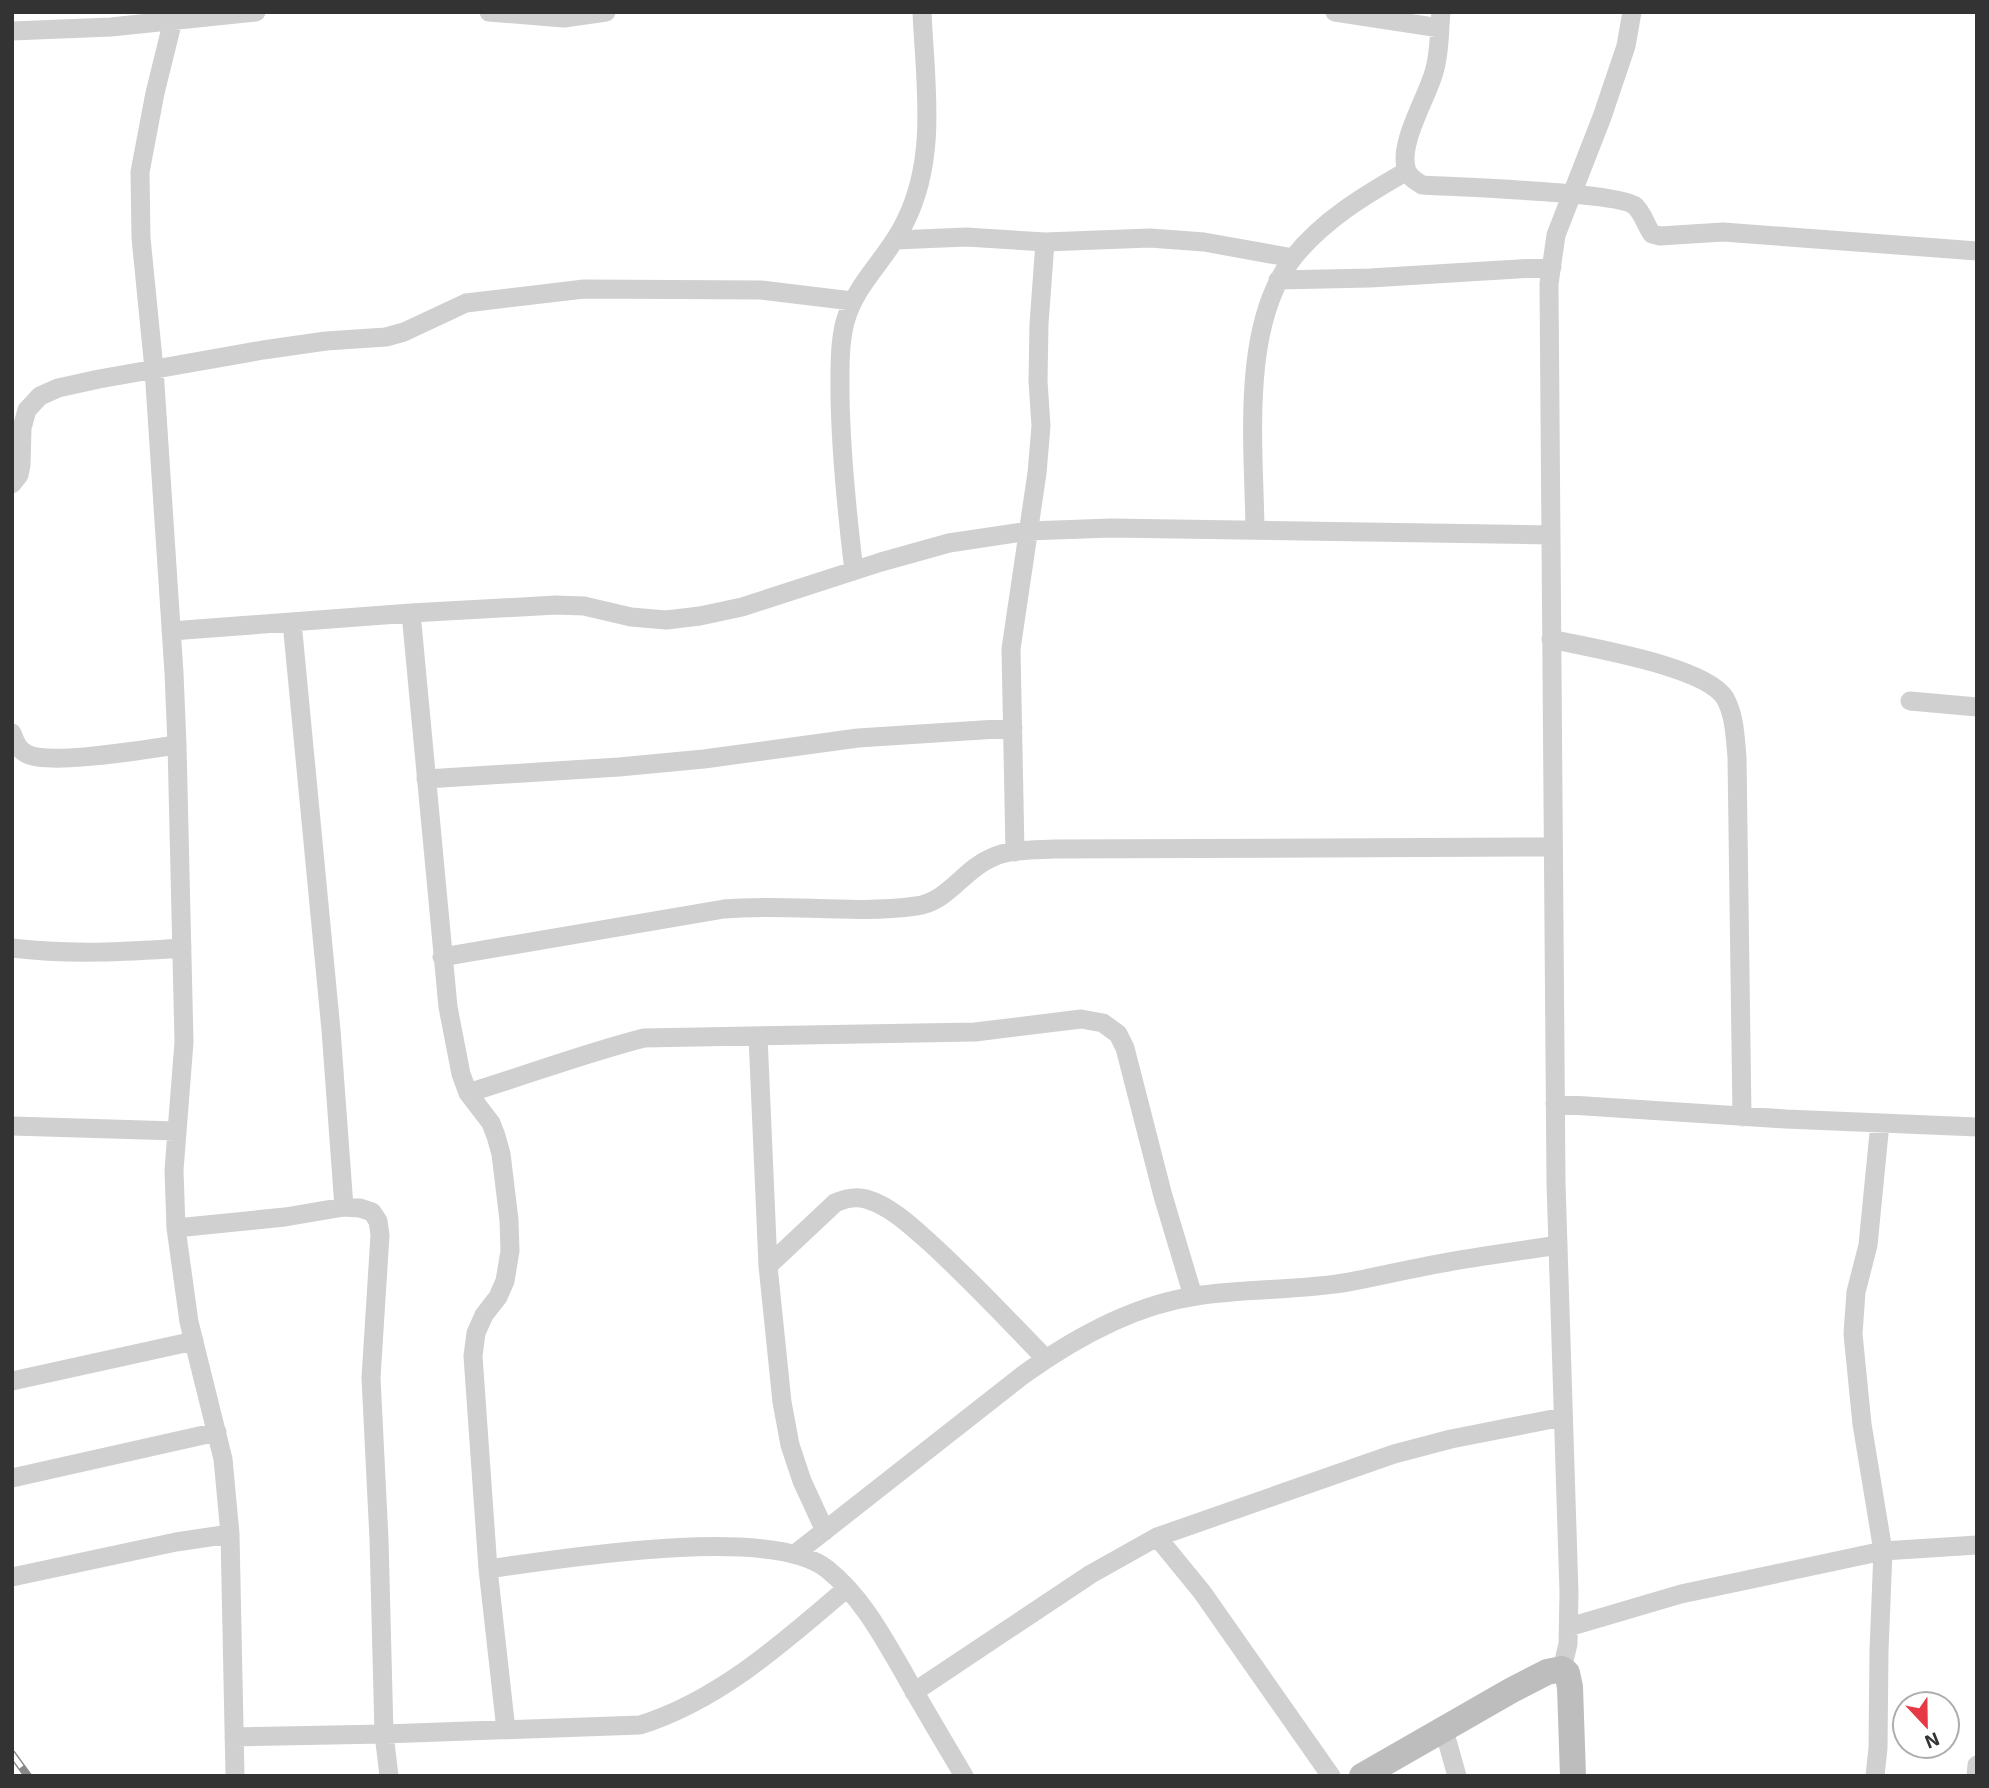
<svg xmlns="http://www.w3.org/2000/svg" width="1989" height="1788" viewBox="0 0 1989 1788" font-family="'Exo 2',sans-serif">
<style>
.lines{fill:none;stroke-linecap:round;stroke-linejoin:round}
.street{stroke:#d0d0d0;stroke-width:19}
.secondary{stroke:#bdbdbd;stroke-width:26}
.rail-casing{stroke:#888;stroke-width:8}
.rail{stroke:#fff;stroke-width:5;stroke-dasharray:16;stroke-linecap:butt}
</style>
<rect width="100%" height="100%" fill="#fff"/>
<g class="lines">
<path class="street" d="M175 12 155 93 140 172 141 238 154 369 174 673 177 745 184 1042 174 1170 176 1228 189 1322 223 1459 230 1534 235 1776
M489 12 564 18 606 12
M1335 12 1440 28
M1441 12C1439 32 1440 53 1434 72 1427 98 1397 145 1407 171 1410 178 1416 181 1422 185 1453 187 1620 192 1635 206 1643 213 1646 226 1652 234L1660 236 1723 232 1977 251
M12 31 111 27 256 12
M896 240 966 237 1045 242 1150 238 1204 242 1293 258
M1278 280 1370 278 1552 267
M12 484 19 475 21 465 22 428 27 410 40 396 58 388 99 379 263 350 326 341 386 337 404 332 466 303 584 289 761 290 852 301
M1255 529C1254 447 1240 326 1293 258 1323 220 1365 195 1407 171
M854 571C847 513 841 455 840 396 840 372 839 345 845 322 856 282 888 258 905 222 938 157 925 82 922 12
M411 613 448 1007 461 1074 468 1093 491 1123 496 1136 501 1154 509 1220 510 1251 505 1281 498 1297 484 1315 476 1333 473 1356 488 1569 506 1730
M292 622 331 1030 344 1207
M171 631 411 613 556 605 584 606 631 617 666 620 700 616 742 607 881 562 949 543 1028 531 1111 528 1550 535
M1551 639C1590 648 1705 666 1725 698 1735 716 1735 737 1737 757L1742 1117
M1910 701 1977 707
M12 733C15 741 18 750 27 754 51 766 146 749 177 745
M426 779 619 767 704 759 858 738 1013 728
M1015 852 1011 649 1037 473 1041 426 1038 381 1039 324 1045 242
M12 948C69 955 125 952 182 948
M442 957 724 909C787 903 852 915 916 906 948 902 963 870 991 858 1009 849 1033 850 1054 849L1553 847
M758 1036 768 1266 782 1402 790 1445 802 1481 825 1531
M468 1093C527 1075 585 1053 644 1038L975 1032 1081 1019 1103 1023 1118 1034 1125 1048 1163 1196 1193 1296
M1555 1104 1786 1119 1977 1127
M12 1126 177 1131
M176 1228 285 1217 344 1207 360 1208 372 1212 378 1221 380 1235 371 1378 379 1539 384 1734 389 1776
M768 1266 835 1203C844 1199 855 1196 866 1199 890 1206 910 1225 928 1241 969 1278 1007 1319 1046 1359
M12 1381 194 1341
M12 1478 217 1432
M1157 1537 1202 1592 1331 1776
M795 1554 1023 1375C1073 1339 1134 1305 1196 1296 1247 1288 1298 1291 1349 1282 1375 1277 1401 1271 1427 1266 1470 1257 1515 1252 1558 1245
M488 1569C560 1559 770 1524 827 1569 862 1597 883 1637 905 1675 924 1709 944 1742 964 1776
M12 1577 176 1542 230 1534
M1569 1627 1681 1594 1883 1551 1977 1545
M1562 1669 1568 1644 1569 1593 1556 1183 1549 284 1556 235 1602 117 1626 46 1632 12
M914 1692 1091 1574 1157 1537 1394 1454 1451 1439 1563 1417
M1444 1730 1457 1776
M234 1737 384 1734 640 1725C720 1700 785 1641 847 1588
M1875 1776 1878 1748 1879 1651 1883 1551 1862 1424 1853 1334 1856 1292 1868 1245 1880 1123
M1976 1776 1977 1765"/>
<path class="secondary" d="M1362 1776 1512 1690 1547 1672 1562 1669 1567 1673 1570 1687 1573 1776"/>
<g class="rail-casing">
<path id="rail" d="M12 1754 28 1776"/>
</g>
<use href="#rail" class="rail"/>
</g>
<rect width="1989" height="1788" fill="none" stroke="#333333" stroke-width="28"/>
<g transform="translate(1926 1725) rotate(158)"><circle r="33" fill="#ffffff" stroke="#adadad" stroke-width="2"/>
<path d="M0-5L12 26L0 18L-12 26Z" fill="#e63946"/>
<text y="-10" font-size="19" font-weight="bold" text-anchor="middle" fill="#333333">N</text>
</g>
</svg>
